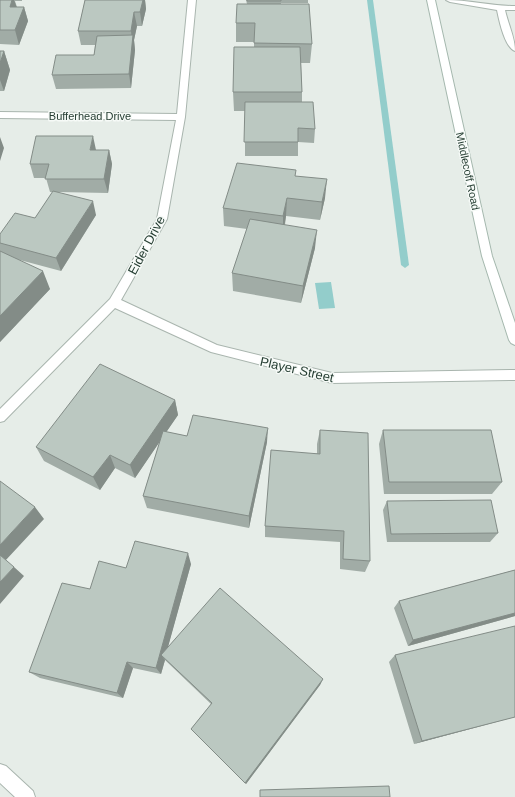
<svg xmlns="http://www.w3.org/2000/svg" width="515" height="797" viewBox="0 0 515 797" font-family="Arial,sans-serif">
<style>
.water{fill:#93cdcb}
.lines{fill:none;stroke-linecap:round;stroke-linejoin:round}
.stream{fill:#93cdcb;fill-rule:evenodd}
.lane-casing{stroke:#a9b5ae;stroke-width:2}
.street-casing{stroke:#a9b5ae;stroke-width:2}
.secondary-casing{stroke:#a5b8ae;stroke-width:2}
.lane{fill:#fff;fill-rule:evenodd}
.street{fill:#fff;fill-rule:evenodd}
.secondary{fill:#fff;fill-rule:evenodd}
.wall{fill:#a1aca6}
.shaded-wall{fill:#838c87}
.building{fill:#bbc8c1;stroke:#838c87}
.labels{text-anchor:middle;stroke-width:3;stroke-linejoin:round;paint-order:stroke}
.far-street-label{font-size:11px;fill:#263e33;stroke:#f6faf7}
.street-label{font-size:13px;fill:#263e33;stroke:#f6faf7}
</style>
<rect width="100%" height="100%" fill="#e6ede8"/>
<path class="water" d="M331 282 335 308 319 309 315 283Z"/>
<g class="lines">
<path class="stream" d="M367 0H373L409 265 405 268 401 265Z"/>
<g class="lane-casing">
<path id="lane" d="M446 0C469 0 492 6 515 6V10H505C508 24 515 37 515 51 505 48 499 20 497 10L450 2Z"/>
</g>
<g class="street-casing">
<path id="street" d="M188 0H196L185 117 167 219 121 300 217 345 332 373 515 370V380L332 383 211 352 115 308 4 421 0 422V409L110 299 157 219 176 120 0 118V112L177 114Z
M0 764 6 766 33 791 35 797H15L0 783Z"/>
</g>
<g class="secondary-casing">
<path id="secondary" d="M427 0H435L492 256 515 323V345L511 343 509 340 482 256Z"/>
</g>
<use href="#lane" class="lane"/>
<use href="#street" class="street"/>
<use href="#secondary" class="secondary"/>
</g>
<path class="wall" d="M0 0H22V1H15L17 7H24L28 21 19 45 0 44Z
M85 0H145L146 9 142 26H137L134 40 135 50 131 88 56 89 52 75 94 55 95 45H81L78 31Z
M246 0H308V3H281V4L312 44 310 63H301L302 92V102L315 129 314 143 298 142V156H245V111H234L233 92 254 47V42H236V23L247 4Z
M0 51H4L10 70 4 91H0Z
M96 150H109L112 164 108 193 57 192 96 215 61 271 16 259 50 289 0 342V234L35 218 53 192H50L46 178H34L30 164Z
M296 176 325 198 320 220 286 216 285 225 315 248 301 303 233 291 232 273 247 229 224 226 223 208Z
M175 400 178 415 166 432 187 436 267 442 249 528 147 508 143 496 160 441 135 478 115 468 100 490 44 461 36 447Z
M320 430 370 561 365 572 340 569V542L265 537V526L317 453V444Z
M383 430 502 482 492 494H384L379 444Z
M387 501 498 533 490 542H387L383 510Z
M191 564 168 646 323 679 320 685 246 784 191 729 211 704 165 660 161 674 133 668 123 698 40 678 29 672 126 568Z
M515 570V616L408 646 394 608 399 601Z
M395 655 515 717 414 744 389 662Z"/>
<path class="shaded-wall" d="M12 0H14L18 11 10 7Z
M143 0H145L146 9 142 26 140 12Z
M24 7 28 21 19 45 15 30Z
M134 12 137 26 134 40 135 50 131 88 129 74 132 41 131 31Z
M4 51 10 70 4 91 0 80V63Z
M93 136 96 150H90Z
M0 137 4 148 0 161Z
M109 150 112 164 108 193 104 179Z
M327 179 325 198 320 220 322 202Z
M287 198 286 216 283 234V216Z
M93 201 96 215 61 271 56 258Z
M317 230 315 248 301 303 303 286Z
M43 271 50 289 0 342V316Z
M175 400 178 415 135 478 130 465Z
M268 428 267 442 249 528V516Z
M110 455 115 468 100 490 93 477Z
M35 507 44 519 5 561 0 556V545Z
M188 553 191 564 165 658 161 655 165 660 161 674 156 668Z
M14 567 24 576 0 604V582Z
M515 613V616L408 646 413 640Z
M127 662 133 668 123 698 117 693Z
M323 679 320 685 246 784 245 783Z
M515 717 414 744 422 741Z"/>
<path class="building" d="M0 0H12L10 7H24L15 30H0Z
M85 0H143L140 12H134L131 31H78Z
M247 0H281V1H247Z
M237 4H309L312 44 254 43 255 23H236Z
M133 35 129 74 52 75 56 55H94L97 36Z
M234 47H300L302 92H233Z
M0 51H4L0 63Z
M245 102H313L315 129 298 128V142H244Z
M36 136H93L90 150H109L104 179H45L49 164H30Z
M237 163 296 170 295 176 327 179 322 202 287 198 283 216 223 208Z
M53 191 93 201 56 258 0 243V234L15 213 35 218Z
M250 219 317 230 303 286 232 273Z
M0 251 43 271 0 316Z
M100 364 175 400 130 465 110 455 93 477 36 447Z
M193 415 268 428 249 516 143 496 163 431 187 436Z
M320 430 368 433 370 561 343 559 344 531 265 526 271 450 320 454Z
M383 430H491L502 482H389Z
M0 481 35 507 0 545Z
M491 500 498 533 391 534 387 501Z
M135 541 188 553 156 668 127 662 117 693 29 672 62 583 90 589 99 561 126 568Z
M0 555 14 567 0 582Z
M515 570V613L413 640 399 601Z
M220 588 323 679 245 783 191 729 212 703 161 655Z
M515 626V717L422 741 395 655Z
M389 786 390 797H260V790Z"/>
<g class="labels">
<g class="far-street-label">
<text x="90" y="120">Bufferhead Drive</text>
<text transform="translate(468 171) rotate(78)" y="4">Middlecoff Road</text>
</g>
<g class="street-label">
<text transform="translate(146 245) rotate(-62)" y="5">Eider Drive</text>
<text transform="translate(297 369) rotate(13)" y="5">Player Street</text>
</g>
</g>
</svg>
